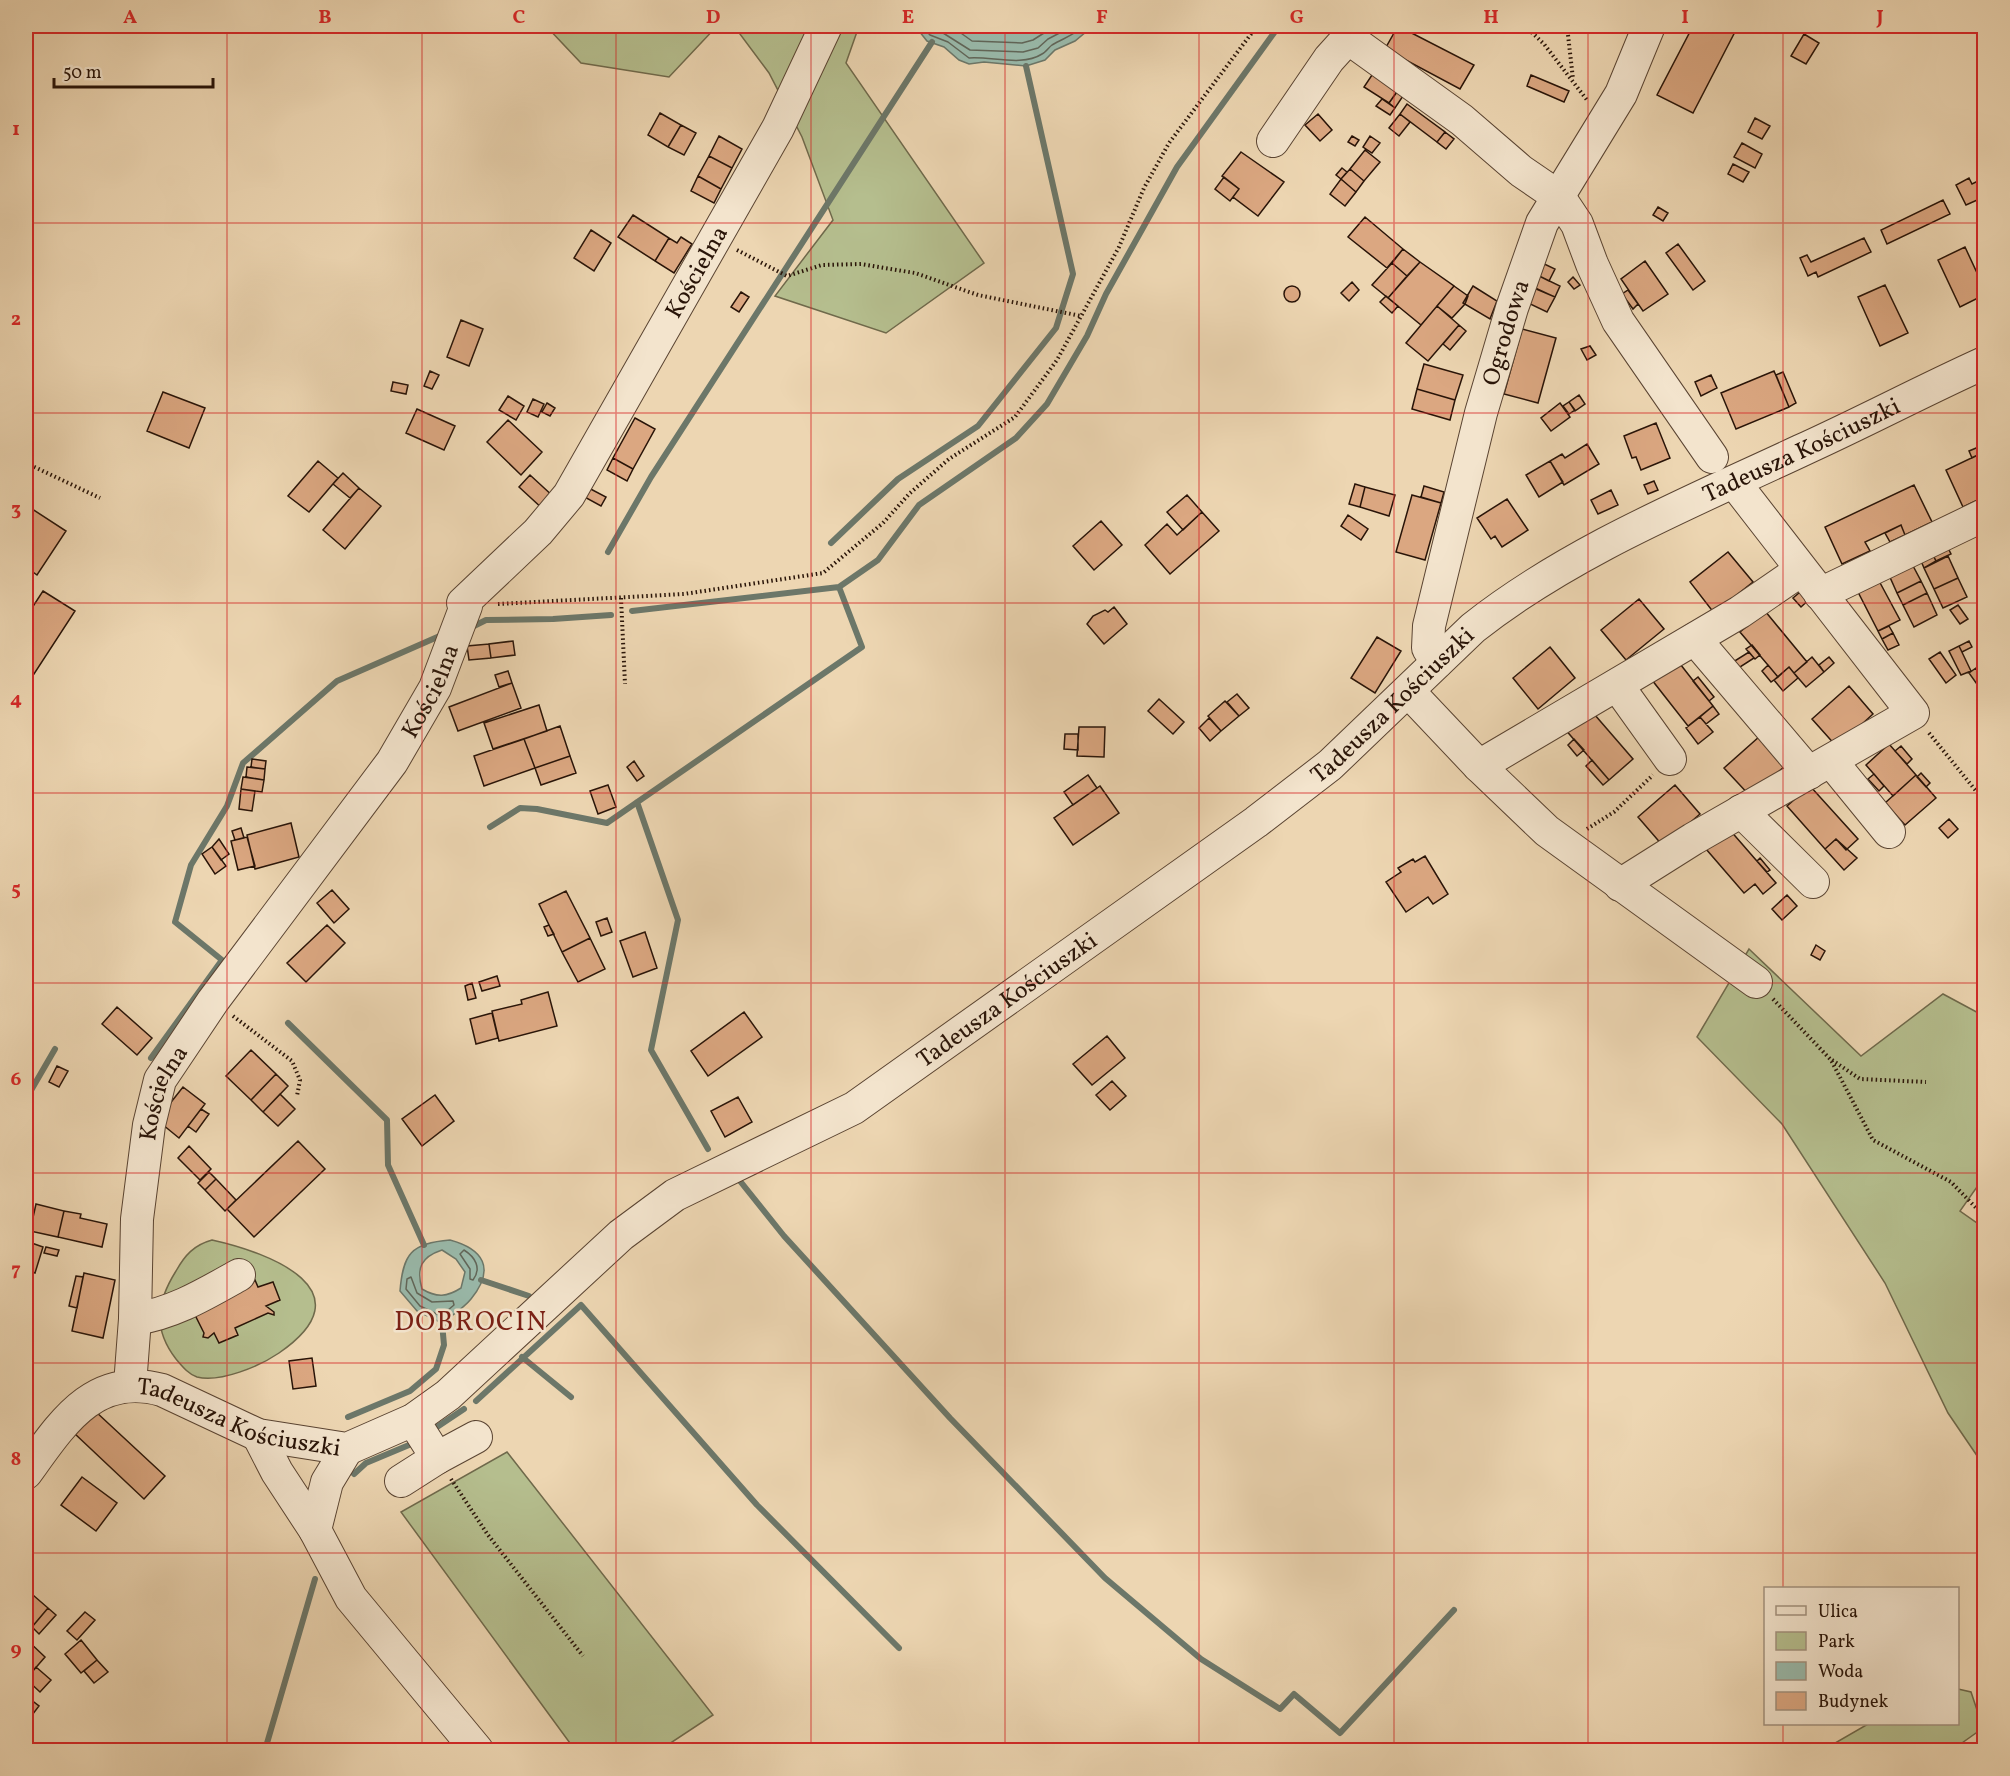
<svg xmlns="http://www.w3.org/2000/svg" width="2010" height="1776" viewBox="0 0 2010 1776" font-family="Vollkorn,serif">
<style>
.green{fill:#b5be8e;stroke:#6f694b;stroke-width:1.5}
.water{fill:#99b9aa;stroke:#6c7769;stroke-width:1.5;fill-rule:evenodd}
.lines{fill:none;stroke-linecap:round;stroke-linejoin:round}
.shore{stroke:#616659;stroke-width:1.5}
.stream{stroke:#6c7769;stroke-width:6}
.building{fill:#dba781;stroke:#291408;stroke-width:1.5}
.minor-casing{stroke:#5a4432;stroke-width:34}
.path{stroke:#291408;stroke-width:4;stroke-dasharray:1.5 3;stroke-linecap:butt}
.minor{stroke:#f3e4cd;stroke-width:32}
.grid{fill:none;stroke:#d62828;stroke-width:1.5;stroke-opacity:0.55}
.labels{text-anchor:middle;stroke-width:5;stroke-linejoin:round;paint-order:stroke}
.street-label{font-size:24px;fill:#291408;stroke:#f3e4cd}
.quarter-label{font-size:27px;letter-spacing:1.5px;fill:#7a1f14;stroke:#f3e4cd}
.neatline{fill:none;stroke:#d62828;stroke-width:2}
.grid-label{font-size:20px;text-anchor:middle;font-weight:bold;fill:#d62828}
</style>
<rect width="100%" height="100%" fill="#edd6b2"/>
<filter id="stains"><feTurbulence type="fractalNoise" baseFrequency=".00333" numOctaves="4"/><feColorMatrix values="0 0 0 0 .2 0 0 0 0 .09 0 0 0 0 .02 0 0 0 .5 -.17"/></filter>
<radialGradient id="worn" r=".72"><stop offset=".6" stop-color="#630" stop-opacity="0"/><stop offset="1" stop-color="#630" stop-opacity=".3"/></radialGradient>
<path class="green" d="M546 26H717L669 77 581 63Z
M734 26H859L846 63 984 263 886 333 775 296 833 220 802 137 769 73Z
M1749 949 1861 1056 1943 994 1984 1016V1177L1960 1211 1984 1228V1466L1948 1413 1885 1283 1782 1124 1697 1037Z
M212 1240C271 1253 369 1291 279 1353 260 1366 220 1383 197 1377 188 1374 182 1366 176 1359 153 1329 156 1303 176 1271 185 1255 194 1245 212 1240Z
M507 1452 713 1715 660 1750H575L401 1512Z
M1958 1689 1971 1692 1983 1728 1952 1750H1823L1868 1724H1958Z"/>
<path class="water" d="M915 26H1093L1075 41 1055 50 1045 60 1026 66 984 62 969 64 959 60 944 47 927 41Z
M450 1240C483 1249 496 1268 471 1299 464 1308 451 1316 442 1323L417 1311 400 1291C403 1254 411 1243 450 1240ZM442 1250 456 1259 465 1272 461 1288C447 1297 437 1298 422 1289 416 1268 421 1257 442 1250Z"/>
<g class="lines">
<path class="shore" d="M922 26 930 35 948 42 969 58C991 56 1022 67 1042 54 1046 52 1049 47 1052 45 1064 38 1074 35 1084 26
M932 26 970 50 1023 52 1038 48 1048 39 1073 26
M951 26 972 41 1022 43 1033 40 1055 26
M464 1250C475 1257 482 1268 473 1280L470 1279V1269L460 1254Z
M411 1277 417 1293 432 1302 453 1301 454 1305 441 1316 420 1306 406 1289 407 1279Z"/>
<path class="stream" d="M831 543 898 479 978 426 1056 328 1073 274 1026 66
M608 552 651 477 932 42
M632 611 839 587 878 560 919 505 1016 438 1047 404 1087 336 1106 294 1177 167 1279 26
M470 628 486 620 553 619 611 615
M637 802 678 920 651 1050 708 1149
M490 827 520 808 537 809 607 823 862 647 839 587
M288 1023 387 1120 388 1165 424 1245
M151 1058 222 960 175 922 191 865 227 806 243 763 337 681 442 635
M26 1099 55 1049
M740 1181 784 1236 950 1418 1105 1578 1201 1659 1280 1709 1294 1694 1340 1733 1454 1610
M481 1280 529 1296
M522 1357 571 1397
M476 1401 581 1305 757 1505 899 1648
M348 1417 410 1391 436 1369 444 1345 442 1323
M431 1431 464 1409
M354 1474 366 1463 409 1445
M265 1750 315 1579"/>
</g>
<path class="building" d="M1398 26 1474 65 1460 89 1385 49Z
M1693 26H1738L1693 113 1657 95Z
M1804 34 1819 43 1806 64 1791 56Z
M1378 66 1403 83 1389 103 1364 87Z
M1531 75 1569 91 1564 102 1527 86Z
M1397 92 1403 96 1395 108 1389 103Z
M1382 99 1395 108 1390 115 1376 106Z
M1407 104 1445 132 1437 142 1400 114Z
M660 113 681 125 668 147 648 135Z
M1318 114 1332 130 1320 141 1305 125Z
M1400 114 1410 122 1399 136 1389 128Z
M1755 118 1770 126 1762 139 1748 132Z
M681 125 696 133 684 155 668 147Z
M1445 132 1454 139 1446 149 1437 142Z
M719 136 742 149 732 168 709 156Z
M1352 136 1359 140 1355 146 1348 142Z
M1370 136 1380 143 1372 153 1363 147Z
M1742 143 1762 154 1755 168 1734 157Z
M1365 150 1380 162 1364 181 1350 169Z
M1241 152 1284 182 1258 216 1233 197 1239 189 1222 176Z
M709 156 732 168 721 189 698 176Z
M1733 164 1749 172 1743 182 1728 174Z
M1342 168 1347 172 1341 179 1336 175Z
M1350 169 1364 181 1356 192 1341 179Z
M698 176 721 189 714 203 691 191Z
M1224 177 1239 189 1230 201 1215 189Z
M1969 178 1972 184 1984 178V197L1966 205 1956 185Z
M1341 179 1356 192 1345 206 1330 194Z
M1943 200 1950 214 1887 244 1881 230Z
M1658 207 1668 213 1663 221 1653 215Z
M633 215 669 238 655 261 618 237Z
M1365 217 1403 249 1387 268 1348 237Z
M591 230 611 243 594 271 574 258Z
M681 237 692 244 674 273 655 261 669 238 677 243Z
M1864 238 1871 252 1818 277 1816 272 1808 276 1800 258 1807 255 1811 262Z
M1678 244 1705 281 1693 290 1666 253Z
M1965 247 1984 288V295L1960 307 1938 260Z
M1403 249 1420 262 1407 276 1392 263Z
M1538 261 1555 269 1549 281 1533 273Z
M1645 261 1668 294 1643 311 1621 279Z
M1420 262 1454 286 1421 325 1388 298Z
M1392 263 1407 276 1388 298 1372 285Z
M1533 273 1560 286 1555 297 1527 285Z
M1573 277 1580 285 1574 289 1568 282Z
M1352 282 1359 290 1349 301 1341 293Z
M1885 285 1908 333 1880 346 1858 297Z
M1454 286 1468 296 1465 304 1452 318 1437 306Z
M1473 286 1497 301 1490 319 1463 303Z
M1284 294a8 8 0 1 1 16 0a8 8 0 1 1-16 0Z
M1533 287 1555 297 1547 312 1526 302Z
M1628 290 1638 304 1633 309 1622 294Z
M741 292 749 297 739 312 731 307Z
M1386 296 1398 306 1392 313 1380 302Z
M1437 306 1459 325 1428 361 1406 343Z
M461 320 483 329 469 366 447 357Z
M1459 325 1466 331 1450 350 1443 344Z
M1522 329 1556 338 1538 403 1504 394Z
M1590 346 1596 355 1587 360 1581 349Z
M1424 364 1463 375 1455 400 1417 389Z
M430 371 439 375 432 389 424 386Z
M1774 371 1789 407 1736 429 1721 393Z
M1783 372 1796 403 1789 407 1776 375Z
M1711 375 1717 388 1701 396 1695 382Z
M393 382 408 385 406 394 391 391Z
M1417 389 1455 400 1450 420 1412 409Z
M163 392 205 408 189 448 147 431Z
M1579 395 1585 404 1575 411 1569 402Z
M508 396 524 406 516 420 499 410Z
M533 399 544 404 538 417 527 412Z
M1569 402 1575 410 1569 414 1563 406Z
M547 403 555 408 550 416 542 412Z
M1560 403 1570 417 1551 431 1541 418Z
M417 409 455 426 444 450 406 433Z
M635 418 655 429 633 469 613 458Z
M508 420 542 452 521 475 487 442Z
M1656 423 1670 458 1641 470 1636 457 1632 458 1624 436Z
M1587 444 1599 464 1564 485 1550 461 1562 454 1565 458Z
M1981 446 1984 452 1972 458 1969 451Z
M1984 452V497L1963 507 1946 470Z
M613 458 633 469 627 481 607 470Z
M318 461 338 478 309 512 288 496Z
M1550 461 1563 482 1539 497 1526 475Z
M343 473 359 488 350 498 333 484Z
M530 475 555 498 544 510 519 487Z
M1654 481 1658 490 1648 494 1644 485Z
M1355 484 1365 487 1360 507 1349 504Z
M583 485 606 497 601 506 579 494Z
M1914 485 1932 522 1905 535 1901 525 1865 542 1870 551 1842 564 1825 527Z
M1424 486 1444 492 1441 503 1421 497Z
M1365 487 1395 495 1389 516 1360 507Z
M359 488 381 506 345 549 323 530Z
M1611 490 1618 505 1598 514 1591 500Z
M1187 495 1202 512 1183 530 1167 512Z
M1412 495 1441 503 1425 560 1396 552Z
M1507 499 1528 530 1502 547 1495 536 1491 539 1477 518Z
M26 505 66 531 37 575 26 567Z
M1202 512 1219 531 1170 574 1145 545 1167 524 1177 535Z
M1348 515 1368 529 1361 540 1341 526Z
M1101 521 1122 545 1094 570 1073 546Z
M1901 525 1905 535 1890 542 1885 533Z
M1946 544 1951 554 1936 561 1931 551Z
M1930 549 1936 561 1924 568 1918 554Z
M1728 552 1753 582 1714 613 1690 582Z
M1948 556 1958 578 1934 589 1924 568Z
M1912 564 1921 581 1897 593 1889 575Z
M1958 578 1967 597 1943 608 1934 589Z
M1878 579 1900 620 1878 631 1857 590Z
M1921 581 1927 593 1903 605 1897 593Z
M1806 587 1813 596 1801 607 1793 598Z
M43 591 75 611 34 674 26 669V617Z
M1927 593 1937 615 1914 627 1903 605Z
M1639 599 1664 629 1626 660 1601 630Z
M1958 605 1968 619 1960 624 1950 610Z
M1114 607 1127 624 1104 644 1087 624 1093 616 1105 610 1108 612Z
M1765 611 1807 662 1794 673 1789 667 1778 677 1740 632Z
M1889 626 1893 633 1882 639 1878 631Z
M1893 633 1899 645 1888 650 1882 639Z
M1377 637 1401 651 1375 693 1351 678Z
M513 641 515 655 491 658 489 644Z
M1969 641 1972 647 1962 652 1959 646Z
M489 644 491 658 469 660 467 646Z
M1752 645 1760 655 1755 659 1746 649Z
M1959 646 1971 671 1961 675 1949 651Z
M1550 647 1575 678 1538 709 1513 678Z
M1749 652 1754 658 1737 669 1733 662Z
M1940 652 1956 675 1946 683 1929 659Z
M1812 657 1824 672 1806 687 1794 673Z
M1829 657 1834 663 1824 672 1819 665Z
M1677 660 1713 706 1688 726 1652 680Z
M1768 665 1778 677 1771 682 1762 671Z
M1789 667 1798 678 1783 691 1774 680Z
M1976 668 1984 681 1979 687 1969 673Z
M508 671 512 683 499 687 495 675Z
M1698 677 1714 697 1709 701 1693 681Z
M512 683 521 708 458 731 449 707Z
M1849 686 1873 714 1837 747 1812 719Z
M1237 694 1249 708 1239 716 1227 702Z
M1159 699 1184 722 1173 734 1148 711Z
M1225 701 1239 716 1221 731 1208 716Z
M539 705 547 731 493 749 484 723Z
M1713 706 1719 714 1706 724 1700 717Z
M1588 707 1633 759 1609 780 1564 728Z
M1700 717 1713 732 1698 744 1686 728Z
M1209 718 1221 731 1210 741 1199 728Z
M560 726 570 756 535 768 524 739Z
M1079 727H1105L1104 757 1077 756Z
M1065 734H1078V750L1064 749Z
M1760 736 1786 765 1751 797 1724 768Z
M524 739 535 768 484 786 474 756Z
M1574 739 1584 750 1577 756 1568 745Z
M1889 744 1916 775 1893 796 1866 765Z
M1901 746 1912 759 1907 764 1895 751Z
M570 756 576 773 541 785 535 768Z
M252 759 266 761 265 769 251 767Z
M1592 760 1609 780 1603 785 1586 766Z
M634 761 644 776 637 781 627 767Z
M247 767 265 769 264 780 246 777Z
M1921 773 1930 783 1926 787 1917 777Z
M1874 774 1884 786 1879 791 1868 779Z
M1088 775 1097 788 1073 805 1064 792Z
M1916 775 1936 798 1905 825 1885 803Z
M243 777 264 780 262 792 241 789Z
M608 785 616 807 598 814 590 791Z
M1675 785 1700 814 1663 846 1638 817Z
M1100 786 1119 813 1073 845 1054 818Z
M1810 786 1858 839 1846 850 1836 839 1825 849 1787 806Z
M241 789 255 791 252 811 239 809Z
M1949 819 1958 829 1948 838 1939 828Z
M291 823 299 857 255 869 247 835Z
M241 828 244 838 235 840 232 831Z
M1729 829 1776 883 1763 894 1755 884 1744 893 1706 849Z
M247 837 255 866 238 870 231 841Z
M219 839 229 854 221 860 212 847Z
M1836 839 1857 858 1844 870 1825 849Z
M212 847 226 866 215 874 202 854Z
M1425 856 1448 894 1433 904 1428 897 1406 912 1386 882 1401 872 1398 868 1413 859 1415 862Z
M1760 858 1770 870 1767 872 1757 861Z
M332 890 349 909 334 923 317 903Z
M566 891 590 938 562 952 539 904Z
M1787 895 1797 906 1782 920 1772 909Z
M607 918 612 932 601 936 596 922Z
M327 925 345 943 306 982 287 963Z
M549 925 554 934 548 936 544 927Z
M645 932 657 968 633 977 620 941Z
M590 938 605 969 578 982 562 952Z
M1816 945 1825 951 1820 960 1811 955Z
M497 976 500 986 482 991 479 982Z
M472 983 476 998 468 1000 465 986Z
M548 992 557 1026 499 1041 492 1011 522 1004 521 1000Z
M117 1007 152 1038 137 1055 102 1024Z
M744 1012 762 1037 708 1076 691 1051Z
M492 1013 498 1038 476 1044 470 1019Z
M1107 1036 1125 1058 1092 1085 1073 1064Z
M251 1050 276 1074 251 1100 226 1076Z
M57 1066 68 1071 59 1087 49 1082Z
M276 1074 288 1086 263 1112 251 1100Z
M1112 1081 1126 1096 1110 1110 1096 1095Z
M183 1087 205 1104 179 1138 157 1120Z
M280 1094 295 1109 278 1126 263 1112Z
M435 1095 454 1121 422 1146 402 1119Z
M738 1097 752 1122 725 1137 711 1111Z
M201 1109 209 1114 196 1132 188 1126Z
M298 1141 325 1169 254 1237 227 1209Z
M189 1146 211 1169 200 1180 178 1158Z
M209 1172 216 1179 205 1190 198 1183Z
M216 1179 236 1200 225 1211 205 1190Z
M36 1204 64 1211 58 1237 30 1231Z
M64 1211 81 1214 80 1218 107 1224 102 1247 58 1237Z
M26 1241 43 1247 35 1273 26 1270Z
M46 1247 59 1250 57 1256 44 1253Z
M84 1273 115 1280 103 1338 72 1331Z
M76 1276 83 1277 77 1308 69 1306Z
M255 1280 258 1287 273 1282 280 1300 266 1306 274 1312V1315L268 1313 235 1328 238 1335 219 1343 214 1333 208 1338 203 1337 204 1333 195 1315 243 1285Z
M312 1358 316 1386 293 1389 289 1361Z
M95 1411 165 1476 144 1499 74 1433Z
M82 1477 117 1503 96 1531 61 1505Z
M26 1589 48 1608 26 1634Z
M48 1608 56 1615 39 1634 32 1627Z
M85 1612 95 1620 77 1640 67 1631Z
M26 1639 45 1657 26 1679Z
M81 1640 97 1660 81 1673 65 1654Z
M97 1660 108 1672 94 1683 84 1671Z
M36 1667 51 1680 40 1692 26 1679Z
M26 1696 39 1706 26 1723Z"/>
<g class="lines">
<g class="minor-casing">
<g id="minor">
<path d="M1273 141 1329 59 1348 38 1462 120 1521 171 1559 197 1577 224 1592 264 1618 321 1712 457"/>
<path d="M1820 594 1984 515"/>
<path d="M1695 639 1809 773"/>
<path id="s1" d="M1437 662 1428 648 1429 626 1481 413 1512 308 1542 223 1621 94 1649 26"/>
<path d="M1617 685 1670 759"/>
<path d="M1409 692 1479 766 1547 831 1756 982"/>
<path d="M1831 761 1889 832"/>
<path d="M1479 766 1740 612 1801 570"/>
<path d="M1741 811 1813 882"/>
<path d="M1620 885 1693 839 1913 713 1734 482"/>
<path d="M135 1319C174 1313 205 1294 239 1275"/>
<path id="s2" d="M130 1385 135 1319 137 1219 149 1125 160 1080 213 1001 392 762 435 688 466 606 463 603 538 532 569 495 778 128 826 26"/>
<path d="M258 1435 277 1472 315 1530 351 1598 477 1750"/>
<path d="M437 1458 476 1437"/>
<path id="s3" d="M26 1473C61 1425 93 1371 162 1390L258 1435 347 1449 413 1420 448 1395 621 1235 675 1195 854 1108 1256 822 1330 765 1473 628C1569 552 1689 503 1800 451 1862 423 1922 391 1984 363"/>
<path d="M401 1481 437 1458 413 1420"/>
<path d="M315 1530 327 1482 347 1449"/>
</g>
</g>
<path class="path" d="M1525 26 1544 44 1587 100
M1567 26 1573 79
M737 250 787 276 822 265 861 264 915 273 978 295 1081 316
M26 463 100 498
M621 598 625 684
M498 604 684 594 823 573 883 523 910 493 949 459 1015 417 1057 360 1119 247 1144 188 1169 143 1257 26
M1929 733 1981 797H1984
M1587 829 1614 812 1653 775
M1773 999 1831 1060 1873 1140 1951 1182 1984 1216
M233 1016 292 1061 300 1080 297 1096
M1832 1060 1860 1079 1926 1082
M451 1479 488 1535 583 1656"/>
<use href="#minor" class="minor"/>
</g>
<path class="grid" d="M227 26V1750M422 26V1750M616 26V1750M811 26V1750M1005 26V1750M1199 26V1750M1394 26V1750M1588 26V1750M1783 26V1588M26 223H1984M26 413H1984M26 603H1984M26 793H1984M26 983H1984M26 1173H1984M26 1363H1984M26 1553H1984M1783 1724V1750"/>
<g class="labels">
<g class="street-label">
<text dy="8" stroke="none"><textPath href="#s2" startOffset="1287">Kościelna</textPath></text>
<text dy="8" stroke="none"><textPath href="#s1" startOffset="342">Ogrodowa</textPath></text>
<text dy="8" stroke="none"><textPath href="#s3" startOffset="2145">Tadeusza Kościuszki</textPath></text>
<text dy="8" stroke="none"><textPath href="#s2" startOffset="782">Kościelna</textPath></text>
<text dy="8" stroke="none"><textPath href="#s3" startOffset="1659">Tadeusza Kościuszki</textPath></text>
<text dy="8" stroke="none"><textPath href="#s3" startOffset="1173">Tadeusza Kościuszki</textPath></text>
<text dy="8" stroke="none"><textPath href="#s2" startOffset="296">Kościelna</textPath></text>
<text dy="8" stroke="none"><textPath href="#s3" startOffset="255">Tadeusza Kościuszki</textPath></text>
</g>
<g class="quarter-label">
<text x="471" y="1330">DOBROCIN</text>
</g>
</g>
<rect width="2010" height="1776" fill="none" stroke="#edd6b2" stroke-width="66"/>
<rect x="1764" y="1587" width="195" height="138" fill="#f3e4cd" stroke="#a2917e" stroke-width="1.5"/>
<rect x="1776" y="1606" width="30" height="9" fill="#f3e4cd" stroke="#a2917e" stroke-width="1.5"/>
<text x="1818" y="1617" font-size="18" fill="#291408">Ulica</text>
<rect x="1776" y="1632" width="30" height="18" fill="#b5be8e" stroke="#a2917e" stroke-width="1.5"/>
<text x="1818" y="1647" font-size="18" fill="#291408">Park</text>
<rect x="1776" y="1662" width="30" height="18" fill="#99b9aa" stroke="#a2917e" stroke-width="1.5"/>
<text x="1818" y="1677" font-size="18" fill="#291408">Woda</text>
<rect x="1776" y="1692" width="30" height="18" fill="#dba781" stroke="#a2917e" stroke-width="1.5"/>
<text x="1818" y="1707" font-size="18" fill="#291408">Budynek</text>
<path d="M54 78v9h159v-9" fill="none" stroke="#291408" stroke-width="3"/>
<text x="63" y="78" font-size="18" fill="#291408" stroke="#f3e4cd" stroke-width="4.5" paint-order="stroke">50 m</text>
<rect x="33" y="33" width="1944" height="1710" class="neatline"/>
<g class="grid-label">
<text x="130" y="23">A</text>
<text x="325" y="23">B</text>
<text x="519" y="23">C</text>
<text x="713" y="23">D</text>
<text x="908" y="23">E</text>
<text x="1102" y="23">F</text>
<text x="1297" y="23">G</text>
<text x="1491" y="23">H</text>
<text x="1685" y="23">I</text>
<text x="1880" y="23">J</text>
<text x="16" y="135">1</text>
<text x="16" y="325">2</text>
<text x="16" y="515">3</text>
<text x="16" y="705">4</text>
<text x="16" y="895">5</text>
<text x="16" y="1085">6</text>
<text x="16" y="1275">7</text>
<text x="16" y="1465">8</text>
<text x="16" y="1655">9</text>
</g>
<rect width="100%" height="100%" filter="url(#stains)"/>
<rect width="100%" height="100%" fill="url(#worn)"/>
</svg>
